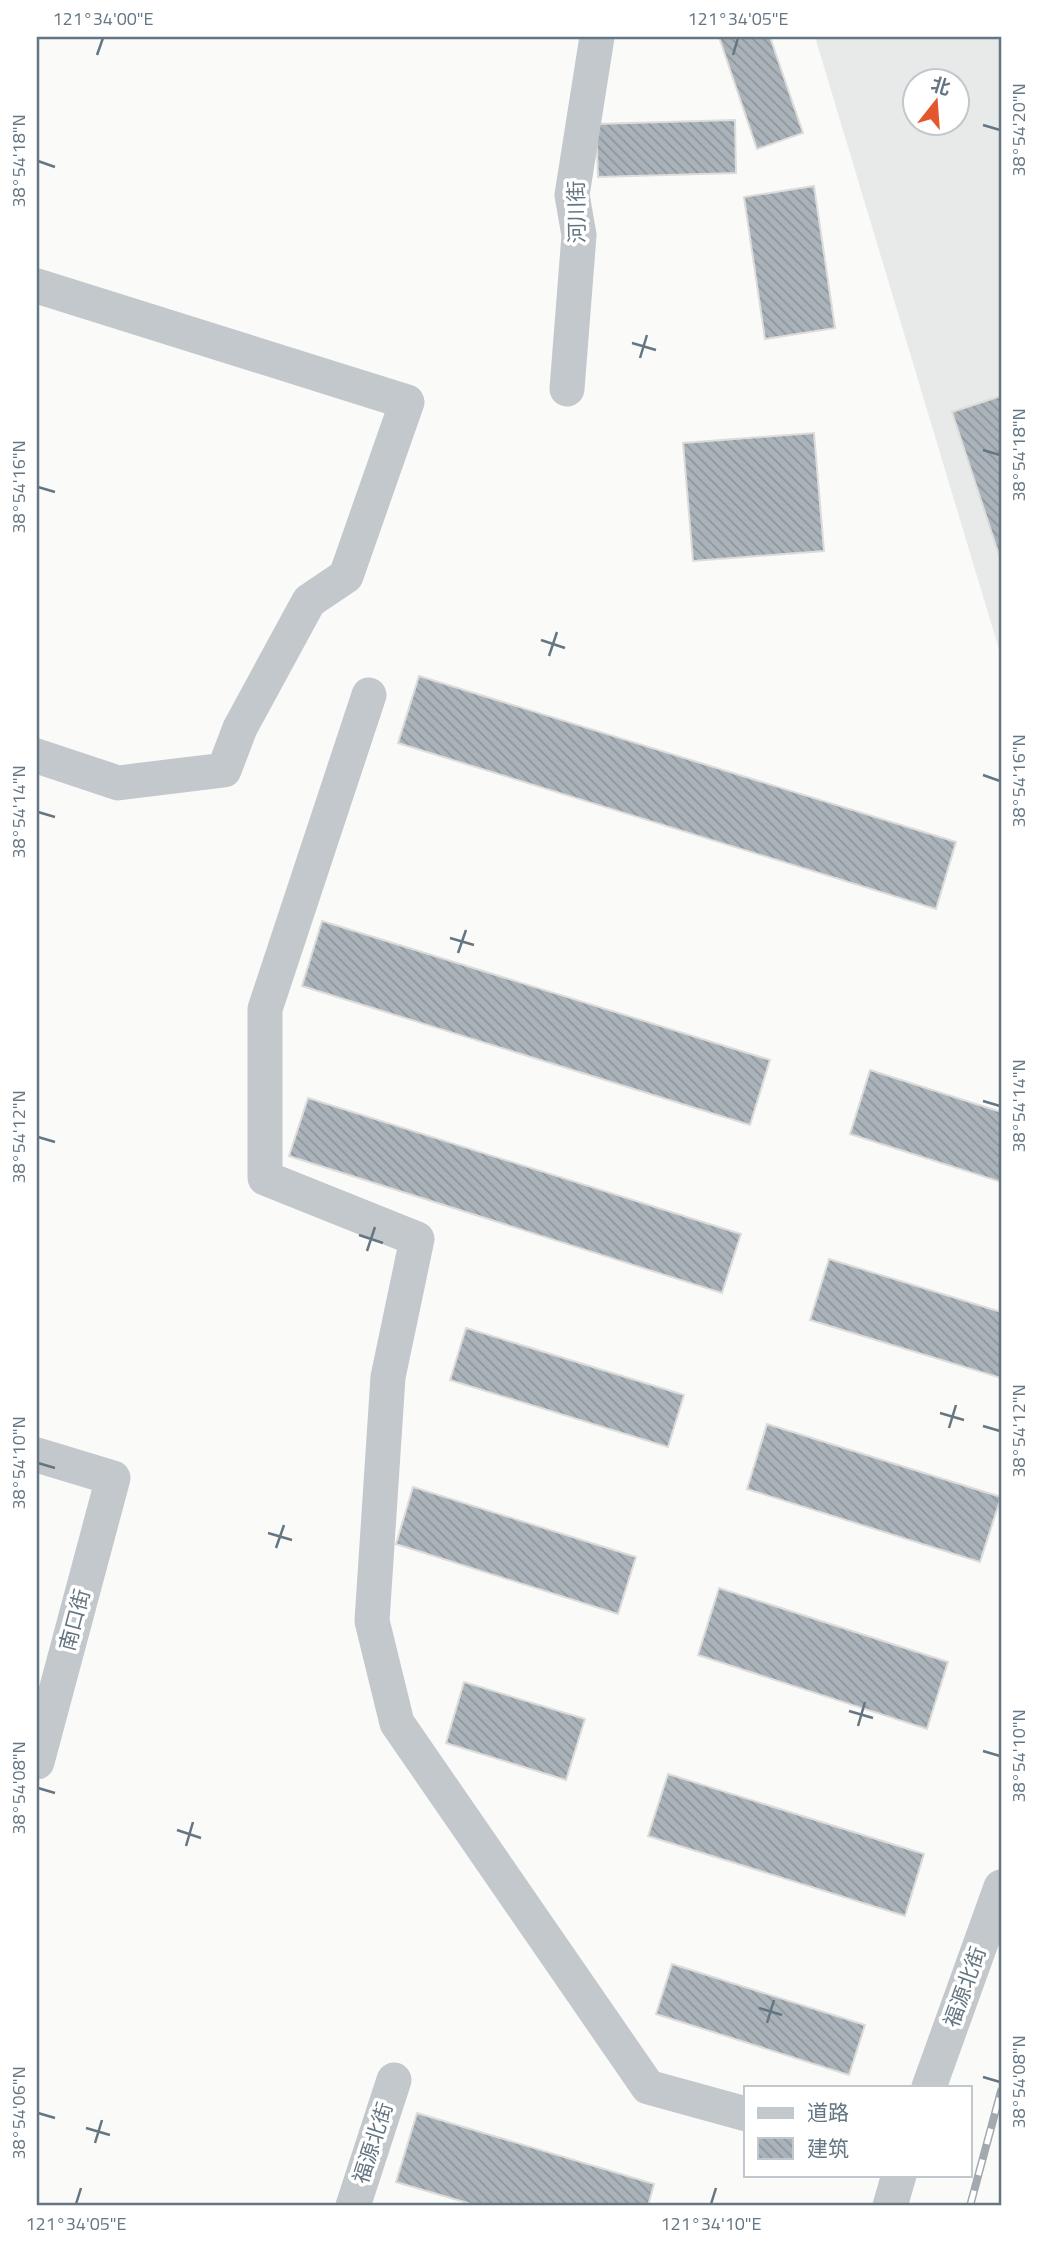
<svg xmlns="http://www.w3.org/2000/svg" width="1038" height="2243" viewBox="0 0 1038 2243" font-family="'Titillium Web','Noto Sans SC',sans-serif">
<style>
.built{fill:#e8e9e9;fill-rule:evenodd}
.building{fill:url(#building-back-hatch);stroke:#dcdcda;stroke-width:2}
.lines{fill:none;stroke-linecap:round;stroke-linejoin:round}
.street{stroke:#c3c8cc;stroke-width:35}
.rail-casing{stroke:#a2aab0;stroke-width:8}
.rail{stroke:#fff;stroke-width:5;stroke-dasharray:16;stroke-linecap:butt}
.ticks{fill:none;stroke:#657683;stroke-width:2.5}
.labels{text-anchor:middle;stroke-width:7;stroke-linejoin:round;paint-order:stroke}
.street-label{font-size:21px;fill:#657683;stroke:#fff}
.neatline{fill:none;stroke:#657683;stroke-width:2.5}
.ticks-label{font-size:18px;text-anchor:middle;fill:#657683}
</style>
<defs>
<pattern id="building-back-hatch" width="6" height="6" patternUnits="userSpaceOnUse" patternTransform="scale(1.75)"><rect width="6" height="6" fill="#aab3b9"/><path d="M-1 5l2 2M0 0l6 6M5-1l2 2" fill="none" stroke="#8e969c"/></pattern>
</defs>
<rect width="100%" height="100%" fill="#fafaf8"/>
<path class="built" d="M815 37H1001V656ZM916 80H958V122H916Z"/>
<path class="building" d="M719 37H770L803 133 757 149Z
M735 120 736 173 598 177 596 124Z
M814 186 835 328 765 339 744 197Z
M1001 396V561L952 412Z
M814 433 824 551 693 561 683 443Z
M419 676 956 842 936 909 398 743Z
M322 921 770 1060 750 1125 302 986Z
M870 1070 1001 1112V1182L850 1134Z
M308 1098 741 1234 722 1293 289 1156Z
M829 1259 1001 1312V1378L810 1320Z
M466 1328 684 1395 668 1447 450 1380Z
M767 1424 1001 1497 980 1562 747 1489Z
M413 1487 636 1557 618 1614 396 1544Z
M719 1588 948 1662 927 1729 698 1655Z
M464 1682 585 1719 566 1780 446 1743Z
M668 1774 924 1854 905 1916 648 1836Z
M672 1964 865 2025 849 2075 656 2014Z
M417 2113 654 2184 648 2206H478L396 2182Z"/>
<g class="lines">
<path class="street" d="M37 286 407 402 346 576 309 601 240 728 224 770 118 783 37 756
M567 389 579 235 572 195 597 37
M369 695 265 1009V1178L417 1239 388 1377 372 1621 397 1723 648 2087 746 2114
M37 1455 113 1478 37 1762
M929 2087 1001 1887
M353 2206 394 2080
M890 2206 899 2175"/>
<g class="rail-casing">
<path id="rail" d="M970 2206 1001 2091"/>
</g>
<use href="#rail" class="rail"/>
</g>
<path class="ticks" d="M97 55 103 38M733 55 738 38M983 125 1000 130M38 161 55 167M632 343 656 350M640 358 647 335M983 450 1000 455M38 487 55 492M541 640 565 648M549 656 557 632M983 775 1000 781M38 812 55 817M450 938 474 945M458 953 466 930M983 1101 1000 1106M38 1137 55 1142M359 1235 383 1243M367 1251 375 1227M940 1413 964 1420M983 1426 1000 1431M949 1428 956 1405M38 1463 55 1468M268 1533 292 1540M276 1548 284 1525M849 1711 873 1718M858 1726 865 1702M983 1751 1000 1756M38 1788 55 1793M177 1830 201 1838M186 1846 193 1822M759 2008 782 2015M767 2023 774 2000M983 2077 1000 2082M38 2113 55 2118M86 2128 110 2135M95 2143 102 2120M76 2204 81 2188M711 2204 716 2188"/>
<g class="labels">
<g class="street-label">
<text transform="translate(577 212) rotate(-91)" y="7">河川街</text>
<text transform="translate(75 1620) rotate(-75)" y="7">南口街</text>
<text transform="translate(965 1987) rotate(-70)" y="7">福源北街</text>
<text transform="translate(373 2143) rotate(-72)" y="7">福源北街</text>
</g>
</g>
<rect width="1038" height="2243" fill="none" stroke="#ffffff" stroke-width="77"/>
<rect x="744" y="2086" width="228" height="91" fill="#ffffff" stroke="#c1c8cd" stroke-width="2"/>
<rect x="758" y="2108" width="35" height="10" fill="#c3c8cc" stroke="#c1c8cd" stroke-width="2"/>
<text x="807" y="2120" font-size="21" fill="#657683">道路</text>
<rect x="758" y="2138" width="35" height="21" fill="url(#building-back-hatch)" stroke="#c1c8cd" stroke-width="2"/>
<text x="807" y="2156" font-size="21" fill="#657683">建筑</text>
<g transform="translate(936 102) rotate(17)"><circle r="33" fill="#ffffff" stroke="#c1c8cd" stroke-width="2"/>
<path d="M0-5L12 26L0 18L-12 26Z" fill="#e4572e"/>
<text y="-10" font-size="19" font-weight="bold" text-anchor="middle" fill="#657683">北</text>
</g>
<rect x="38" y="38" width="962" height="2166" class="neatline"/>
<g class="ticks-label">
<text x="103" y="25">121°34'00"E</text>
<text x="738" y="25">121°34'05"E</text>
<text transform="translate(1019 130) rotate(-90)" y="6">38°54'20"N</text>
<text transform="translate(19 161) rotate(-90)" y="6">38°54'18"N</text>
<text transform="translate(1019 455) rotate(-90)" y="6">38°54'18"N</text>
<text transform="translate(19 487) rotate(-90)" y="6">38°54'16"N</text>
<text transform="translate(1019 781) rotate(-90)" y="6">38°54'16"N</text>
<text transform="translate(19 812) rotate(-90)" y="6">38°54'14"N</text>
<text transform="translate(1019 1106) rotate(-90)" y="6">38°54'14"N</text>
<text transform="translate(19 1137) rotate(-90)" y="6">38°54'12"N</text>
<text transform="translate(1019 1431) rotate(-90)" y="6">38°54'12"N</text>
<text transform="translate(19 1463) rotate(-90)" y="6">38°54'10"N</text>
<text transform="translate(1019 1756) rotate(-90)" y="6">38°54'10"N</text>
<text transform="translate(19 1788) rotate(-90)" y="6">38°54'08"N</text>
<text transform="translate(1019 2082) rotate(-90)" y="6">38°54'08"N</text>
<text transform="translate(19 2113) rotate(-90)" y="6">38°54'06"N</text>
<text x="76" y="2230">121°34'05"E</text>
<text x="711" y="2230">121°34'10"E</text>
</g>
</svg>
